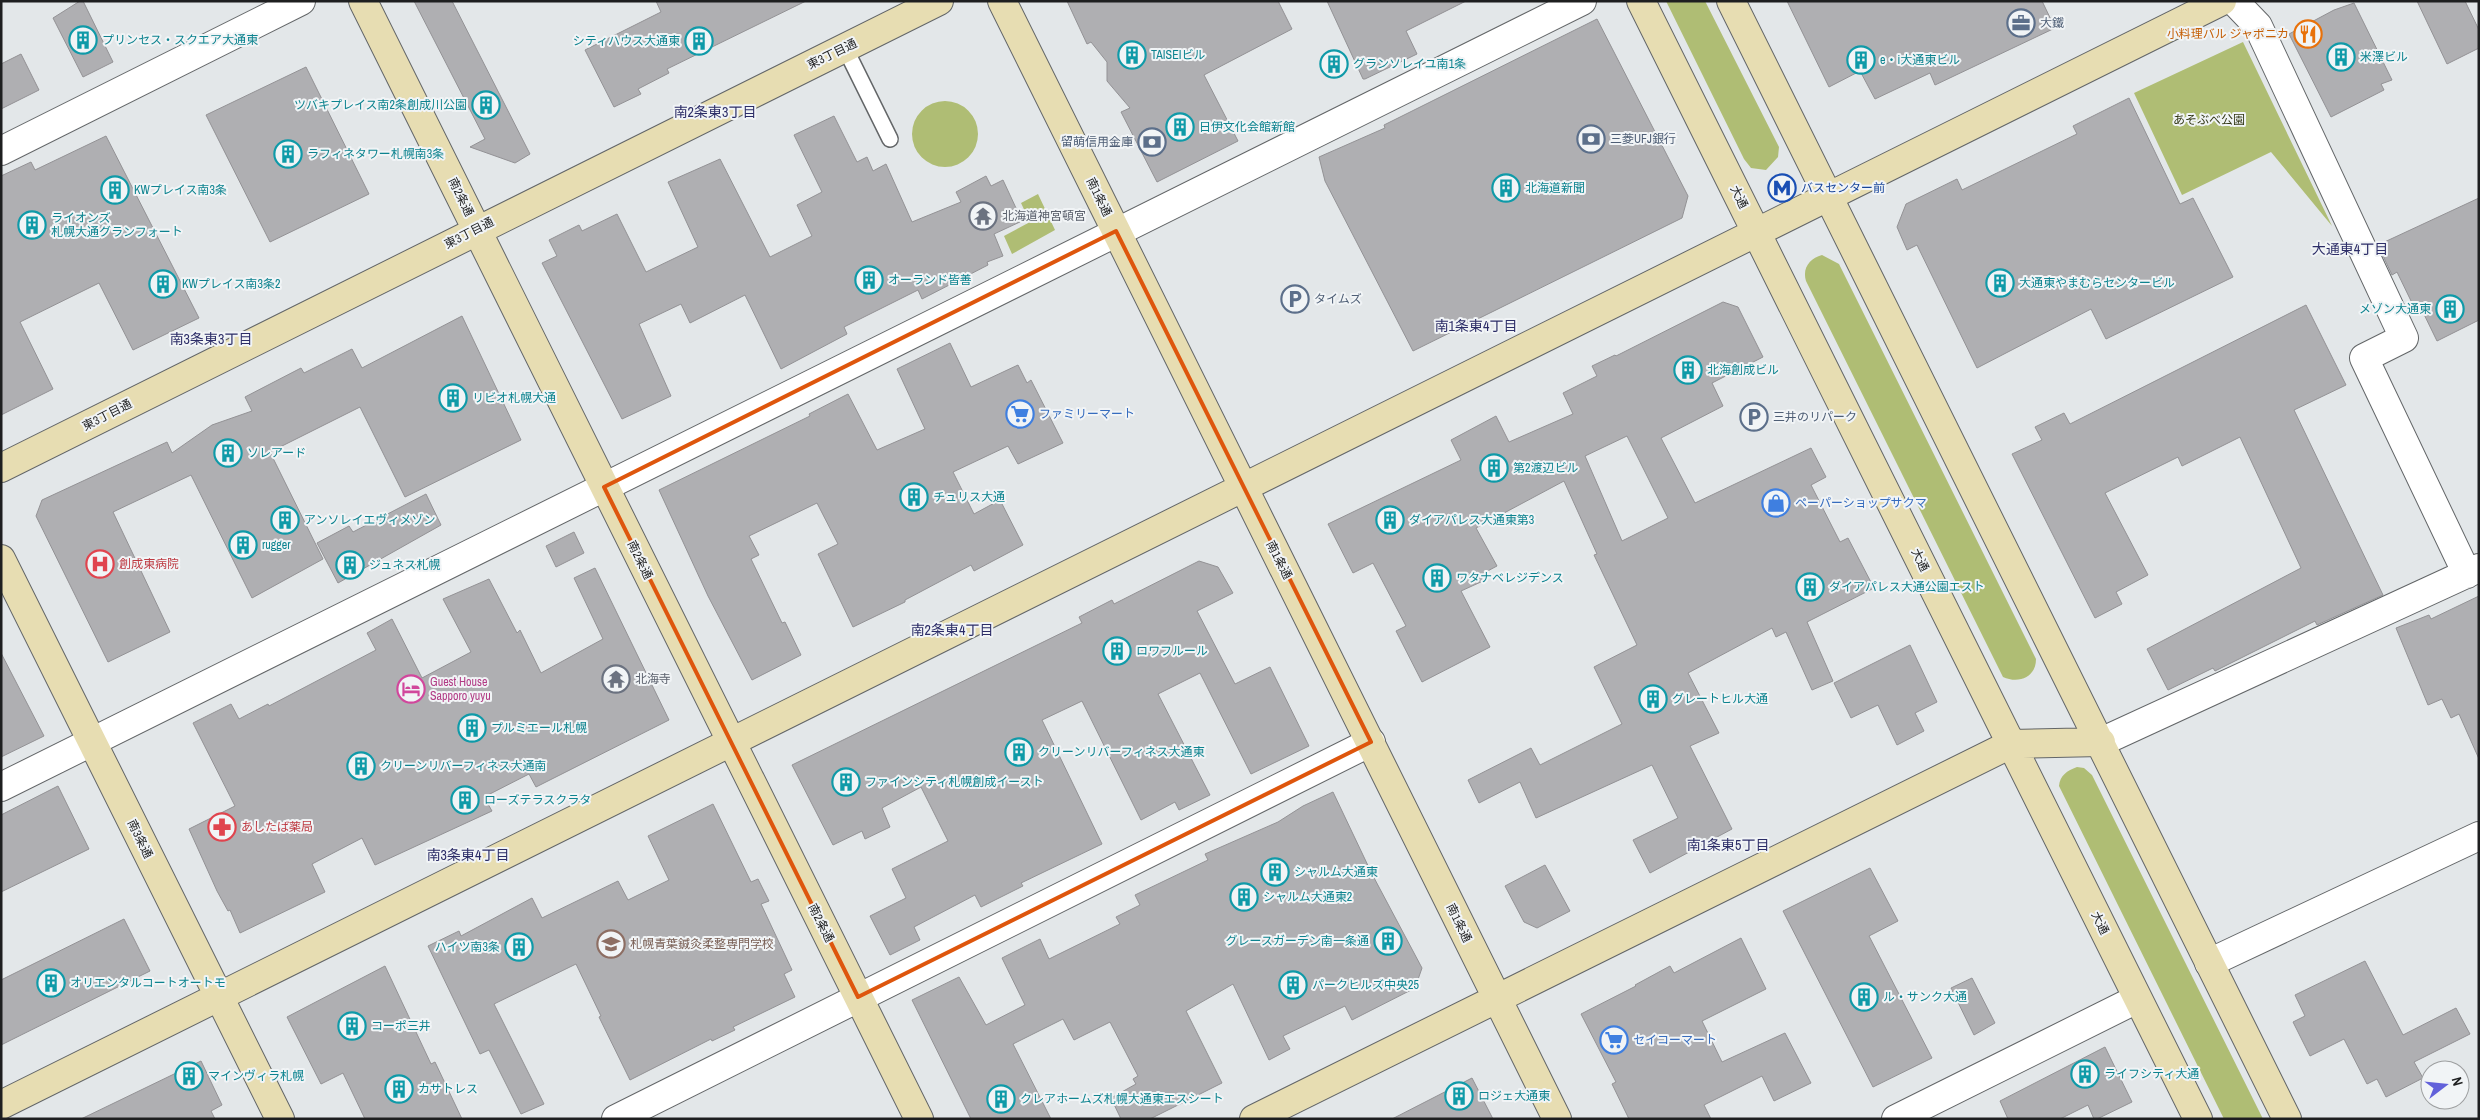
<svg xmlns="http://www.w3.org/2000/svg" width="2480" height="1120" viewBox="0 0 2480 1120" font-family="'Archivo Narrow','Noto Sans JP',sans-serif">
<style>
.green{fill:#afbd74}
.building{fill:#afafb2;stroke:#939295;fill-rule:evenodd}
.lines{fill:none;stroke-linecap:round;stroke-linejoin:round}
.lane-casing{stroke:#636668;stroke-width:18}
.street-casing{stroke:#636668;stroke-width:30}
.secondary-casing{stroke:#636668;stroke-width:30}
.lane{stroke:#fff;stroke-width:15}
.street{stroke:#fff;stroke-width:28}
.secondary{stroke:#e7ddb2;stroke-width:28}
.marked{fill:none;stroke:#de560d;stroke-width:4;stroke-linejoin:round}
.labels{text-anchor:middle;stroke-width:4;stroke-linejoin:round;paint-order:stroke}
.service-label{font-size:12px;fill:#4e5e75;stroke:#f1f4f6;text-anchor:start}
.food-label{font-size:12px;fill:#c56008;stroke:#f1f4f6;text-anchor:end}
.culture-label{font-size:12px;fill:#0d838f;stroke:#f1f4f6;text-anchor:start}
.street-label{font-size:12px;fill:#1e1f20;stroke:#f1f4f6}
.park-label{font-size:12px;fill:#323715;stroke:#f1f4f6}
.transit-label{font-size:12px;fill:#164399;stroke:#f1f4f6;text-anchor:start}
.worship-label{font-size:12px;fill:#5b616d;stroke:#f1f4f6;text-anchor:start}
.shop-label{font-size:12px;fill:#366cbe;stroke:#f1f4f6;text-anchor:start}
.health-label{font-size:12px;fill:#be3a42;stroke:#f1f4f6;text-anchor:start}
.hotel-label{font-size:12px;fill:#b23c85;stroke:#f1f4f6;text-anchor:start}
.education-label{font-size:12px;fill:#785e54;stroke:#f1f4f6;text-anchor:start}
.neighbourhood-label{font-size:14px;fill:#2c2d67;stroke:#f1f4f6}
</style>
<rect width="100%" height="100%" fill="#e3e7e9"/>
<path class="green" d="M1666 1H1705L1779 147 1778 157 1766 170 1751 168 1744 159Z
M2243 42 2332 226 2271 152 2182 195 2134 93Z
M912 134a33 33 0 1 1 66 0a33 33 0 1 1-66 0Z
M1038 194 1055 230 1012 254 1004 236 1030 222 1021 203Z
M1822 255 1839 264 2036 659C2036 678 2018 684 2003 677L1806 281C1802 268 1810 258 1822 255Z
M2077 767 2084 768 2092 775 2263 1119H2224L2059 786C2060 775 2067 771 2077 767Z"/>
<path class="building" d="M80 1H83L113 62 83 77 53 18Z
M414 1H452L530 154 515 163 470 147 485 139Z
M656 1H806L667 69 669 73 638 89 641 94 614 107 585 50 661 12Z
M1067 1H1278L1292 29 1204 75 1238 141 1157 182 1121 112 1130 108 1107 81V62L1091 42 1087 44Z
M1327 1H1466L1406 31 1417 54 1365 79H1363Z
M1787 1H2042L2055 28 1935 85 1930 73 1875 99 1860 71 1829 87Z
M2417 1H2465L2479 30V48L2447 64Z
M2354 3 2392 80 2381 84 2384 90 2331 117 2289 34 2334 10Z
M1597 19 1688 196 1682 218 1413 351 1325 181 1319 157 1385 128 1384 125Z
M21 54 39 90 1 109V64Z
M306 67 369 194 270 242 206 115Z
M2129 98 2180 204 2193 198 2233 277 2106 339 2091 309 1977 368 1917 245 1907 250 1897 227 1906 204 1957 179 1962 190 2077 134 2073 126Z
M834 116 857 162 867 157 873 171 886 164 912 222 961 202 956 192 986 176 991 186 1003 180 1022 221 994 234 1003 256 987 262 988 265 922 299 918 290 844 327 847 334 781 369 745 295 690 323 681 304 639 324 671 396 622 419 542 263 557 256 549 240 579 225 582 231 617 214 646 272 698 247 668 182 720 159 770 257 812 236 797 205 822 192 794 135Z
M106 136 199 318 133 350 99 283 20 322 53 389 1 415V176L31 162 35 170Z
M2479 198V320L2437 341 2418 302 2413 305 2397 272 2392 275 2378 245Z
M1723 302 1738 307 1763 357 1712 383 1723 406 1661 438 1695 503 1811 448 1826 477 1811 485 1840 542 1848 538 1874 588 1807 622 1833 681 1812 690 1786 632 1776 637 1772 628 1688 673 1719 733 1690 746 1732 829 1650 873 1633 840 1678 818 1652 765 1536 818 1520 782 1479 803 1468 780 1531 748 1540 765 1622 724 1594 667 1637 645 1594 555 1597 554 1564 481 1476 528 1497 566 1480 575 1483 581 1461 591 1490 647 1422 682 1396 631 1406 626 1373 563 1353 573 1328 524 1461 460 1451 440 1496 416 1509 442 1573 414 1563 393 1597 376 1592 366 1615 355 1616 356ZM1627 436 1668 518 1622 541 1585 456Z
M2306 305 2346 385 2294 410 2383 595 2317 625 2315 621 2215 671 2213 668 2168 690 2147 649 2301 568 2240 437 2182 466 2178 457 2105 493 2148 575 2116 592 2122 604 2095 618 2012 454 2042 440 2035 427 2064 413 2070 424Z
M462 316 521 440 405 497 360 407 270 452 323 559 252 598 191 475 113 512 170 632 108 662 36 516 42 500 167 442 172 453 212 425 252 411 245 397 301 368 304 373 352 349 362 368Z
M950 343 971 387 1018 365 1027 383 1031 380 1063 443 1018 464 1008 446 953 472 974 514 1000 500 1023 545 974 571 971 565 905 600V602L853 627 818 554 838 544 817 503 749 536 759 555 751 559 782 623 785 622 801 655 752 680 708 596 659 490 810 416 809 414 848 394 877 450 925 429 897 369Z
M426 494 441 525 338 583 317 543 349 526 353 532Z
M574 532 584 553 556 567 546 546Z
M1199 561 1218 567 1233 593 1197 611 1235 684 1270 667 1309 746 1251 774 1200 673 1158 694 1210 795 1179 810 1175 802 1141 820 1082 701 1042 720 1102 844 1021 883 1023 886 981 907 975 895 914 927 920 940 890 955 870 916 906 898 892 869 948 841 921 787 882 808 890 827 865 839 862 831 833 845 792 765 1082 623 1079 617 1112 600 1114 604Z
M595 568 669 720 536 787 529 774 484 797 492 811 375 865 362 838 312 864 325 892 240 933 230 910 228 911 217 891 189 829 235 806 193 723 231 704 239 719 268 704 269 706 376 650 367 633 392 619 422 678 471 652 443 599 489 579 517 633 520 630 541 673 603 639 574 578Z
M2479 596V759L2459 714 2451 718 2442 699 2428 705 2396 628 2429 615 2431 619Z
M1910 645 1937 702 1915 713 1924 731 1897 745 1878 705 1851 718 1834 683Z
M1 653 44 736 1 757Z
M58 786 89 849 1 892V815Z
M1333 792 1372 874 1422 968 1415 988 1352 1020 1345 1006 1283 1036 1290 1049 1269 1060 1233 984 1186 1011 1222 1083 1150 1119H1121L1111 1098 1136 1084 1133 1079 1138 1076 1110 1022 1074 1040 1063 1019 1013 1044 1051 1119H971L912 1000 959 977 986 1025 1025 1005 1002 958 1040 939 1049 959 1120 924 1116 917 1140 905 1135 895 1208 860 1205 854 1278 822 1303 806Z
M713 804 751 882 758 879 769 901 761 904 792 970 784 974 795 997 733 1027 735 1030 712 1041 711 1039 630 1080 599 1017 601 1016 576 964 494 1004 544 1104 521 1114 489 1050 480 1054 428 946 459 931 461 936 532 898 542 918 618 881 628 900 669 880 648 836Z
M1545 865 1570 911 1537 928 1524 922 1505 886Z
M1870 868 1898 921 1869 936 1932 1058 1873 1087 1783 911Z
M124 919 150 971 1 1045V980Z
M1741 938 1766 989 1702 1021 1722 1062 1785 1033 1811 1083 1774 1101 1762 1076 1704 1105 1711 1119H1629L1612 1084 1616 1082 1581 1014 1636 986 1635 985 1670 966 1674 973Z
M2365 961 2403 1035 2456 1008 2470 1034 2414 1062 2423 1078 2386 1097 2377 1079 2367 1084 2344 1039 2310 1056 2293 1022 2305 1016 2295 995Z
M385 966 431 1064 435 1062 462 1119H365L343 1073 321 1084 287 1017Z
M1972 978 1995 1023 1974 1035 1951 988Z
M2105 1047 2132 1102 2097 1119H2094L2088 1105 2060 1119H2008L2000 1101Z
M201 1061 222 1105 211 1111 215 1119H81Z
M1472 1078 1493 1119H1392Z"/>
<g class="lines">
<g class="lane-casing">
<path id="lane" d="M845 48 890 139"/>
</g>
<g class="street-casing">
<path id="street" d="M2234 1 2258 26 2404 338 2364 358 2467 574
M1 151 301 1
M2101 742 2479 568
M1 787 1582 1
M2209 963 2479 836
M616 1119 1371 742
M1896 1119 2137 999"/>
</g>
<g class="secondary-casing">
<path id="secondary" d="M363 1 919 1119
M1002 1 1557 1119
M1641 1 2198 1119
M1731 1 2287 1119
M1 468 939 1
M1 559 280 1119
M1 1105 2222 1
M1254 1119 2011 744 2101 742"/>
</g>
<use href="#lane" class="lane"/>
<use href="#street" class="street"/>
<use href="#secondary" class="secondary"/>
</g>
<path class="marked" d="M1116 231 1371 742 858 997 604 487Z"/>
<defs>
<g id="office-ring" transform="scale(1.4375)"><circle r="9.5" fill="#f1f4f6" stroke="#5c6f8a" stroke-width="1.5"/><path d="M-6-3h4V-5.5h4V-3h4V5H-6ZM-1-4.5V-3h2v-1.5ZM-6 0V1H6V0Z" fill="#5c6f8a"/></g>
<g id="restaurant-ring" transform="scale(1.4375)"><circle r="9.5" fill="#f1f4f6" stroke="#e8710a" stroke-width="1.5"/><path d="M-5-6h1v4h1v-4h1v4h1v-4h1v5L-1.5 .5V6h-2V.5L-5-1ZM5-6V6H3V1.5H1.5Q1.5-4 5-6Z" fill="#e8710a"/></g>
<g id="building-ring" transform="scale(1.4375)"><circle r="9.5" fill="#f1f4f6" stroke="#0f9aa8" stroke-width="1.5"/><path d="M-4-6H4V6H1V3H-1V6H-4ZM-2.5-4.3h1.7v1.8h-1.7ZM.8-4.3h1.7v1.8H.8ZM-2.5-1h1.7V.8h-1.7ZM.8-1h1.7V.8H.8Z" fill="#0f9aa8"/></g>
<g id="bank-ring" transform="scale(1.4375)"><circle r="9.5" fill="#f1f4f6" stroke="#5c6f8a" stroke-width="1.5"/><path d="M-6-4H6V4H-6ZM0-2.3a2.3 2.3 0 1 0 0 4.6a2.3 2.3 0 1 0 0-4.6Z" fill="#5c6f8a"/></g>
<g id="metro-ring" transform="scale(1.4375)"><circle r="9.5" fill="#f1f4f6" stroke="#1a4fb4" stroke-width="1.5"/><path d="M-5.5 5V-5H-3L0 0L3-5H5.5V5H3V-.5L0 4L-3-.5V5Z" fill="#1a4fb4"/></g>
<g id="temple-ring" transform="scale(1.4375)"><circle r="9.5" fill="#f1f4f6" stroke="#6b7280" stroke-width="1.5"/><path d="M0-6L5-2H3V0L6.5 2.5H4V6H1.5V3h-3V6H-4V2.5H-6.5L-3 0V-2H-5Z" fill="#6b7280"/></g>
<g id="parking-ring" transform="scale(1.4375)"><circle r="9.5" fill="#f1f4f6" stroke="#5c6f8a" stroke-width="1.5"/><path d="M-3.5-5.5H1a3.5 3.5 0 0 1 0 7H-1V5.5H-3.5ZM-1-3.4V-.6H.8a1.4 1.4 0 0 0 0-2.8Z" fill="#5c6f8a"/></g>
<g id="supermarket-ring" transform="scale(1.4375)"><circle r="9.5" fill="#f1f4f6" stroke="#3f7fe0" stroke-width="1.5"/><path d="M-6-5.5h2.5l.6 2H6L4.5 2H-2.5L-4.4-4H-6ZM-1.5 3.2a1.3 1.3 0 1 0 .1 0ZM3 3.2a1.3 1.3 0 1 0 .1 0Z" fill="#3f7fe0"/></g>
<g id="shop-ring" transform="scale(1.4375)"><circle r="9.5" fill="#f1f4f6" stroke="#3f7fe0" stroke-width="1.5"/><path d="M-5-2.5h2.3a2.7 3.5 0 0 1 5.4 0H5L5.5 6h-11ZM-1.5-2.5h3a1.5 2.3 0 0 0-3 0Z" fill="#3f7fe0"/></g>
<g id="hospital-ring" transform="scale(1.4375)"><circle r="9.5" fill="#f1f4f6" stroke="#e0444e" stroke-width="1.5"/><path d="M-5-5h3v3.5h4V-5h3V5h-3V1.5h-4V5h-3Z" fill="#e0444e"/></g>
<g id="hotel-ring" transform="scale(1.4375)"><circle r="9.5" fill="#f1f4f6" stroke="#d1479c" stroke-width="1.5"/><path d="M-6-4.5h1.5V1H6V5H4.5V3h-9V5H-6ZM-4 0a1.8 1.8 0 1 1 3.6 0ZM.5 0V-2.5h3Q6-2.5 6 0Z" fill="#d1479c"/></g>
<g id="pharmacy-ring" transform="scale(1.4375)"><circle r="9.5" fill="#f1f4f6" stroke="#e0444e" stroke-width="1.5"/><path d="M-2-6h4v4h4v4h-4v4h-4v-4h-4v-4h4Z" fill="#e0444e"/></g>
<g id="university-ring" transform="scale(1.4375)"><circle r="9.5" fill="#f1f4f6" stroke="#8d6e63" stroke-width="1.5"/><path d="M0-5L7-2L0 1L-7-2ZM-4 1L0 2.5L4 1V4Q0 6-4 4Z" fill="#8d6e63"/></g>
</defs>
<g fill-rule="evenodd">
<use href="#office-ring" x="2021" y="23"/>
<use href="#restaurant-ring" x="2308" y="34"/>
<use href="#building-ring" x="83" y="40"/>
<use href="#building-ring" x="699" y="41"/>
<use href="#building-ring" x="1132" y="55"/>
<use href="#building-ring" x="2341" y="57"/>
<use href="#building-ring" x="1861" y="60"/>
<use href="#building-ring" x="1334" y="64"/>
<use href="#building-ring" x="486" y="105"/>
<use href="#building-ring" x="1180" y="127"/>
<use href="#bank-ring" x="1591" y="139"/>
<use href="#bank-ring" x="1152" y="142"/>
<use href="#building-ring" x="288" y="154"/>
<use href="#building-ring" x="1506" y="188"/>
<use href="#metro-ring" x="1782" y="188"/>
<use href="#building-ring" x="115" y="190"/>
<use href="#temple-ring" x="983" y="216"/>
<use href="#building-ring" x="32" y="225"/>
<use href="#building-ring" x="869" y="280"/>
<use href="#building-ring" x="2000" y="283"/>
<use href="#building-ring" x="163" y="284"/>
<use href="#parking-ring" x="1295" y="299"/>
<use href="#building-ring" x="2450" y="309"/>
<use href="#building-ring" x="1688" y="370"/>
<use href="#building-ring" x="453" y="398"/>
<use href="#supermarket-ring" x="1020" y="414"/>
<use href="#parking-ring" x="1754" y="417"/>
<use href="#building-ring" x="228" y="453"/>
<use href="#building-ring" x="1494" y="468"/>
<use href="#building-ring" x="914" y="497"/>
<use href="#shop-ring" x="1776" y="503"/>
<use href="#building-ring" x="285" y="520"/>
<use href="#building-ring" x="1390" y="520"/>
<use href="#building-ring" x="243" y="545"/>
<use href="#hospital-ring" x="100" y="564"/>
<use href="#building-ring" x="350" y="565"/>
<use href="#building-ring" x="1437" y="578"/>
<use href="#building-ring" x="1810" y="587"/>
<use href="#building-ring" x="1117" y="651"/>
<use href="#temple-ring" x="616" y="679"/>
<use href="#hotel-ring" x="411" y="689"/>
<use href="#building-ring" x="1653" y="699"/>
<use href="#building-ring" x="472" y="728"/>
<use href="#building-ring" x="1019" y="752"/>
<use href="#building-ring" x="361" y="766"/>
<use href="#building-ring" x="846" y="782"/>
<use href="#building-ring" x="465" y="800"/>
<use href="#pharmacy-ring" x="222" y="827"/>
<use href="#building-ring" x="1275" y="872"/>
<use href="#building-ring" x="1244" y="897"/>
<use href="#building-ring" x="1388" y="941"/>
<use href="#university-ring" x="611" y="944"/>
<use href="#building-ring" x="519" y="947"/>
<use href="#building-ring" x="51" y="983"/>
<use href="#building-ring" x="1293" y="985"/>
<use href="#building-ring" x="1864" y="997"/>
<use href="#building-ring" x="352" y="1026"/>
<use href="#supermarket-ring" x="1614" y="1040"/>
<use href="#building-ring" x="2085" y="1074"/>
<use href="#building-ring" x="189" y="1076"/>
<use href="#building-ring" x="399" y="1089"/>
<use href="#building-ring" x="1459" y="1096"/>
<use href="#building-ring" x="1001" y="1099"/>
</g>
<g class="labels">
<g class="service-label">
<text x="2040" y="27">大鐵</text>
<text x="1610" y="143">三菱UFJ銀行</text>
<text x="1133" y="146" text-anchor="end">留萌信用金庫</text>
<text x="1314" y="303">タイムズ</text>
<text x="1773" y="421">三井のリパーク</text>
</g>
<g class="food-label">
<text x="2289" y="38">小料理バル ジャポニカ</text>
</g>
<g class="culture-label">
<text x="102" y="44">プリンセス・スクエア大通東</text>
<text x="680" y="45" text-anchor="end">シティハウス大通東</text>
<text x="1151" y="59">TAISEIビル</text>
<text x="2360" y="61">米澤ビル</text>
<text x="1880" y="64">e・i大通東ビル</text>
<text x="1353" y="68">グランソレイユ南1条</text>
<text x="467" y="109" text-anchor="end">ツバキプレイス南2条創成川公園</text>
<text x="1199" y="131">日伊文化会館新館</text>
<text x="307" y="158">ラフィネタワー札幌南3条</text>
<text x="1525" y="192">北海道新聞</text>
<text x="134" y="194">KWプレイス南3条</text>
<text x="51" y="222">ライオンズ<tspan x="51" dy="14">札幌大通グランフォート</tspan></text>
<text x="888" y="284">オーランド皆善</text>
<text x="2019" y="287">大通東やまむらセンタービル</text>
<text x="182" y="288">KWプレイス南3条2</text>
<text x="2431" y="313" text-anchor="end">メゾン大通東</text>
<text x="1707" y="374">北海創成ビル</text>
<text x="472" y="402">リビオ札幌大通</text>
<text x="247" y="457">ソレアード</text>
<text x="1513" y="472">第2渡辺ビル</text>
<text x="933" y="501">チュリス大通</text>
<text x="304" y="524">アンソレイエヴィメゾン</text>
<text x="1409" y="524">ダイアパレス大通東第3</text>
<text x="262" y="549">rugger</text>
<text x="369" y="569">ジュネス札幌</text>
<text x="1456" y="582">ワタナベレジデンス</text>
<text x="1829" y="591">ダイアパレス大通公園エスト</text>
<text x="1136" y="655">ロワフルール</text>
<text x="1672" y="703">グレートヒル大通</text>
<text x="491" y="732">プルミエール札幌</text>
<text x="1038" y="756">クリーンリバーフィネス大通東</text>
<text x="380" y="770">クリーンリバーフィネス大通南</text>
<text x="865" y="786">ファインシティ札幌創成イースト</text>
<text x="484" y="804">ローズテラスクラタ</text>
<text x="1294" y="876">シャルム大通東</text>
<text x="1263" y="901">シャルム大通東2</text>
<text x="1369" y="945" text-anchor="end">グレースガーデン南一条通</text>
<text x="500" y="951" text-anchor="end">ハイツ南3条</text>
<text x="70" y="987">オリエンタルコートオートモ</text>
<text x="1312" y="989">パークヒルズ中央25</text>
<text x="1883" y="1001">ル・サンク大通</text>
<text x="371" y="1030">コーポ三井</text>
<text x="2104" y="1078">ライフシティ大通</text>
<text x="208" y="1080">マインヴィラ札幌</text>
<text x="418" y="1093">カサトレス</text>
<text x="1478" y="1100">ロジェ大通東</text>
<text x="1020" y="1103">クレアホームズ札幌大通東エスシート</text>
</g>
<g class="street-label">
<text transform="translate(832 54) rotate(-26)" y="4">東3丁目通</text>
<text transform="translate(461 197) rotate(64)" y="4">南2条通</text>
<text transform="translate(1099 197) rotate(64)" y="4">南1条通</text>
<text transform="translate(1739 197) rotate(64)" y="4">大通</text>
<text transform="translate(469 233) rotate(-27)" y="4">東3丁目通</text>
<text transform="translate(107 415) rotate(-27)" y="4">東3丁目通</text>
<text transform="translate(640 560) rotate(64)" y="4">南2条通</text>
<text transform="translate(1279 560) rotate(63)" y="4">南1条通</text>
<text transform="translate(1920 560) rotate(64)" y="4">大通</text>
<text transform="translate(140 839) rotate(64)" y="4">南3条通</text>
<text transform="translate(821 923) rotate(63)" y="4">南2条通</text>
<text transform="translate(1459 923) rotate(64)" y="4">南1条通</text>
<text transform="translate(2100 923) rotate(64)" y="4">大通</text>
</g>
<g class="park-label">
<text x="2209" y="124">あそぶべ公園</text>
</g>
<g class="transit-label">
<text x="1801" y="192">バスセンター前</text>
</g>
<g class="worship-label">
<text x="1002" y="220">北海道神宮頓宮</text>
<text x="635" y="683">北海寺</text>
</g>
<g class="shop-label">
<text x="1039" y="418">ファミリーマート</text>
<text x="1795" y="507">ペーパーショップサクマ</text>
<text x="1633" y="1044">セイコーマート</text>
</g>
<g class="health-label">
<text x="119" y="568">創成東病院</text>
<text x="241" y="831">あしたば薬局</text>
</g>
<g class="hotel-label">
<text x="430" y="686">Guest House<tspan x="430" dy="14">Sapporo yuyu</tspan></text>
</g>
<g class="education-label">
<text x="630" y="948">札幌青葉鍼灸柔整専門学校</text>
</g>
<g class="neighbourhood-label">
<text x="715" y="117">南2条東3丁目</text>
<text x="2350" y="254">大通東4丁目</text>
<text x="1476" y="331">南1条東4丁目</text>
<text x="211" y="344">南3条東3丁目</text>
<text x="952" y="635">南2条東4丁目</text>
<text x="1728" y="850">南1条東5丁目</text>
<text x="468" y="860">南3条東4丁目</text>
</g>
</g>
<rect width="2480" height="1120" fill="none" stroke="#1e1f20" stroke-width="5"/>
<g transform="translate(2445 1085) rotate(74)"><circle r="24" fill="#f1f4f6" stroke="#9d9fa0"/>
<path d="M0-4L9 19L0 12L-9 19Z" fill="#6261da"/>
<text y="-8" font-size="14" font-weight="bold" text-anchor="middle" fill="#1e1f20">N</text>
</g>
</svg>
